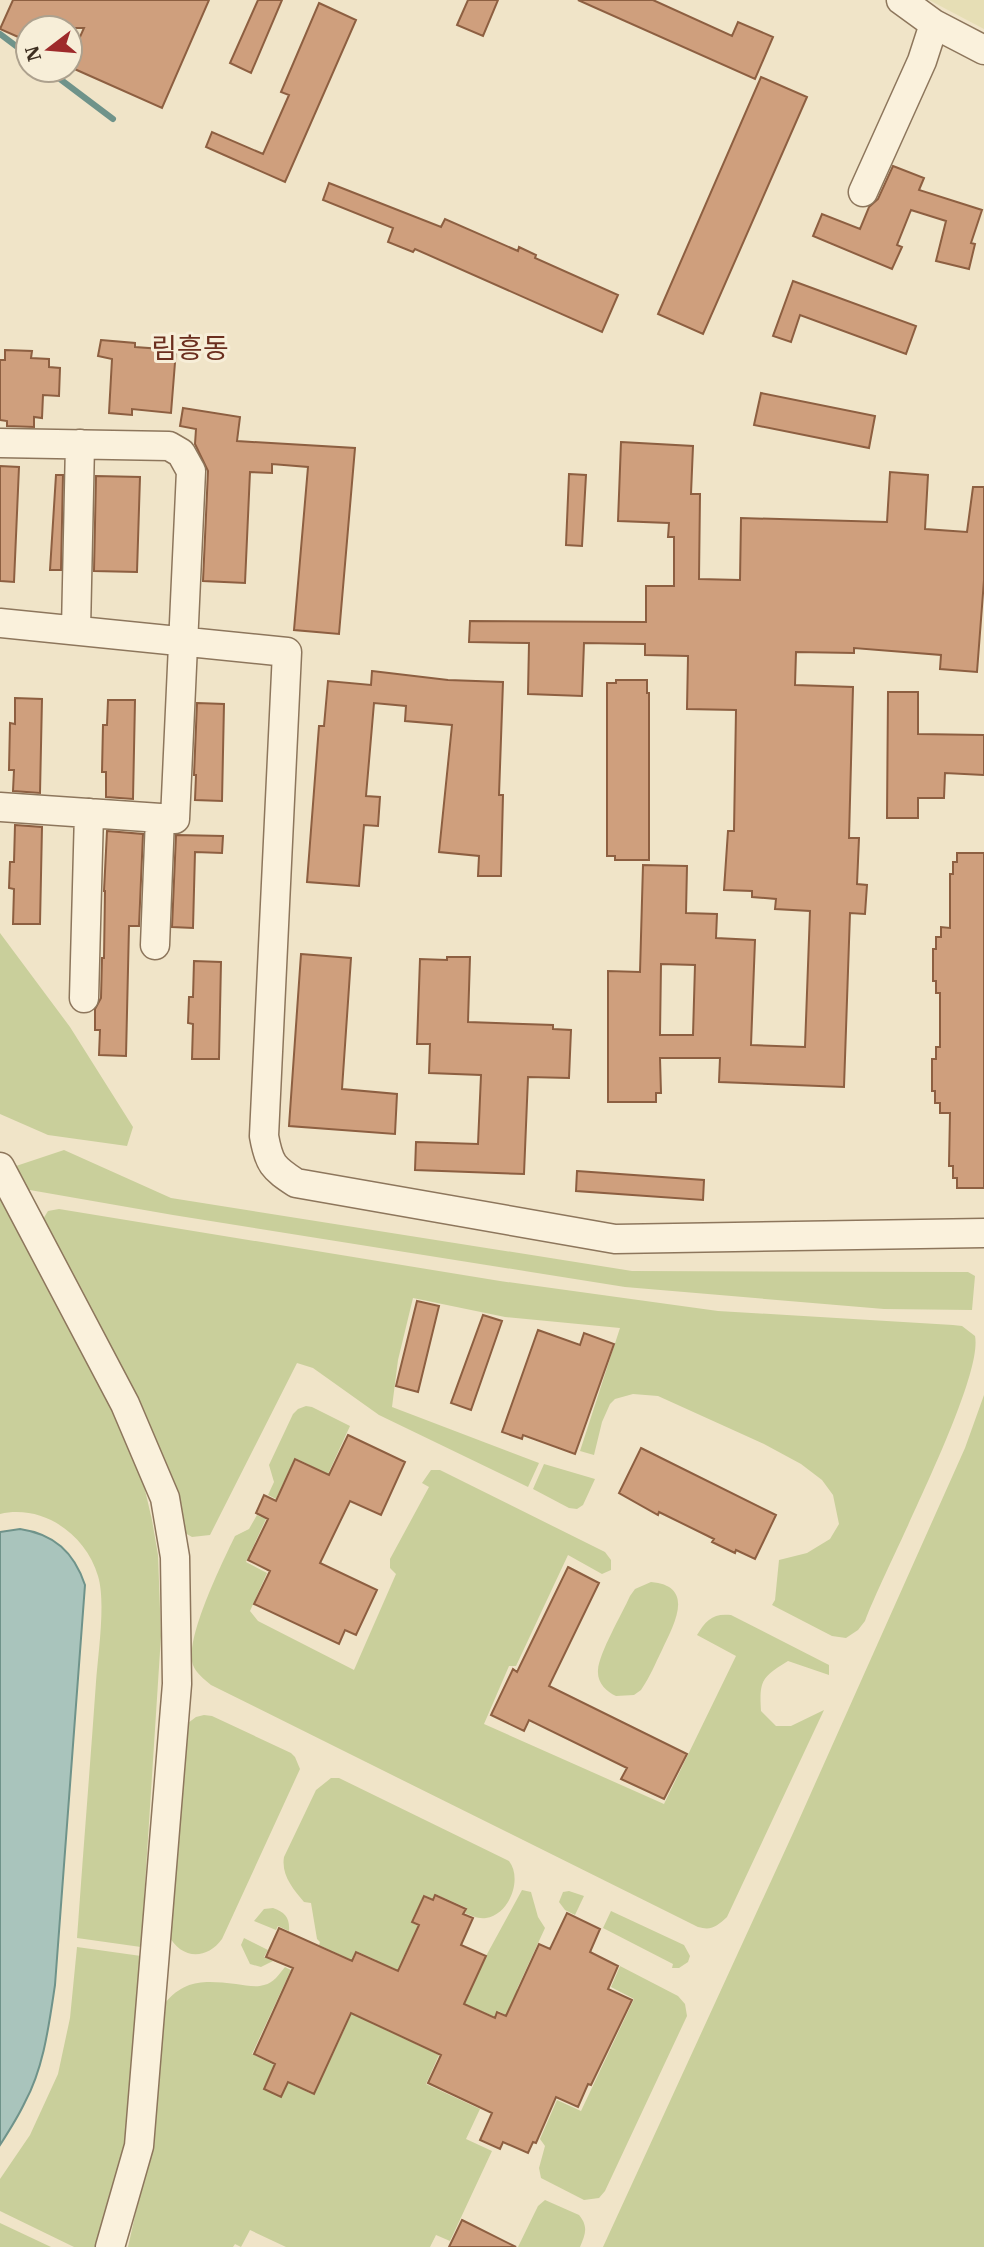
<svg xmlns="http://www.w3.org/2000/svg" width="984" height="2247" viewBox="0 0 984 2247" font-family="'IBM Plex Serif','Noto Sans KR',serif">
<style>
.farmland{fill:#e6deb5}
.green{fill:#c9cf9b}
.water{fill:#a9c4bc;stroke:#6f938a;stroke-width:2}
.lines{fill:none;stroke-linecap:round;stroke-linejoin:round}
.stream{stroke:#6f938a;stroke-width:6}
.building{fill:#cf9f7d;stroke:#8d5f41;stroke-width:2;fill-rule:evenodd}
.minor-casing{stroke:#8d765c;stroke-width:31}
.minor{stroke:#faf1dc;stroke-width:28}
.labels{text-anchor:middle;stroke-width:6;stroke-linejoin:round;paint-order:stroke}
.quarter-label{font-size:28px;fill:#6b2e1e;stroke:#f7eed8}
</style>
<rect width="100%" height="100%" fill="#f0e4c8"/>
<path class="farmland" d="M929 0H984V29Z"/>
<path class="green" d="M0 933 70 1027 133 1127 127 1146 48 1135 0 1114Z
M64 1150 171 1198 632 1271 968 1272 975 1276 972 1310 884 1309 625 1287 173 1215 24 1189 13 1167Z
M0 1185 78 1333 141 1473 152 1520 158 1555 161 1636 141 1947 77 1938C83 1853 90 1768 96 1682 98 1654 106 1602 98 1576 86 1535 44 1504 0 1514Z
M59 1209 500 1281 718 1311 953 1325 962 1326 975 1336C984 1381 885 1567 865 1621L858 1630 846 1638 832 1636 772 1605 775 1600 779 1560 807 1553 830 1539 839 1524 833 1495 822 1480 801 1464 764 1444 658 1396 633 1394 615 1399 610 1404 602 1422 594 1455 580 1451 620 1328 505 1317 413 1298 398 1360 392 1407 539 1463 528 1487 379 1415 313 1368 297 1363 210 1535 192 1537 185 1533 43 1219 48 1211Z
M984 1395V2247H603L794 1831 965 1448Z
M306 1406 312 1407 350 1426 328 1474 295 1458 276 1499 268 1495 274 1482 269 1465 293 1414 298 1409Z
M544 1464 595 1479 583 1505 577 1509 569 1508 533 1489Z
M431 1470H440L605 1552 611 1560V1570L602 1574 568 1555 516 1666H509L484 1724 664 1804 736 1656 697 1635C706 1620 713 1613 731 1615L829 1665V1675L788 1661C762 1677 759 1680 761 1711L776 1726H791L824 1710 727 1917C717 1926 712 1931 698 1927L211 1685C204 1679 196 1673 193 1665 184 1640 223 1561 235 1536L249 1529 257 1515 266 1519 246 1562 267 1573 250 1611 258 1621 354 1670 396 1574 390 1568V1559L429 1487 422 1483Z
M651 1582C697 1586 673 1626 662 1650 655 1664 650 1677 641 1690L634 1695 616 1696C606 1691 597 1683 598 1670 599 1653 622 1614 630 1596L635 1589Z
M204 1715 212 1716 291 1753 295 1757 300 1769 222 1939C206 1961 180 1959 168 1934L184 1726 196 1717Z
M331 1778H339L509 1861C523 1879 509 1915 486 1918 478 1919 472 1916 465 1913L467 1908 435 1894 432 1899 424 1895 411 1922 418 1926 395 1975 374 1965 376 1960 356 1951 351 1960 319 1945 320 1942 317 1939 311 1903 304 1902C293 1889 281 1875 284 1857L316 1790Z
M522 1890 531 1892 538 1917 545 1928 517 1989 555 2007 538 2030 498 2011 495 2017 465 2004 486 1956Z
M569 1891 584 1896 575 1915 565 1910 559 1902 563 1892Z
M273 1908C285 1912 290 1918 289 1931L278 1926 276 1930 254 1921 264 1909Z
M611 1911 684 1945 690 1956 688 1962 679 1968H672L673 1964 603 1928Z
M244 1938 268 1950 264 1957 273 1961 261 1967 250 1964 241 1945Z
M77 1947 141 1956 126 2141 118 2179 98 2247H74L0 2211V2179L30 2135 58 2074 70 2018Z
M620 1966 678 1996 685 2004 687 2016 605 2191 599 2198 584 2200 541 2178 539 2168 545 2146 540 2139 557 2100 581 2111 634 1999 611 1987Z
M285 1967 291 1970 252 2054 274 2065 264 2089 281 2097 288 2083 314 2095 359 1998 380 2008 373 2024 439 2055 426 2084 480 2109 466 2139 492 2151 450 2241 436 2235 430 2247H286L250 2230 241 2247 235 2244 233 2247H128L144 2176 165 2003C186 1978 207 1981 236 1984 246 1985 255 1988 264 1985 274 1983 279 1974 285 1967Z
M545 2200 579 2215C589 2227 585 2235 580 2247H518L538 2206Z
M0 2223 51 2247H0Z"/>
<path class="water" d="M20 1529C54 1534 74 1552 85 1585L55 1985C49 2024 44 2067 25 2102 18 2117 9 2131 0 2145V1532Z"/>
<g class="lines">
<path class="stream" d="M0 34 28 55
M48 70 113 119"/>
</g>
<path class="building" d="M13 0H209L162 108 70 67V59L84 28H28L25 40 0 29Z
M258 0H282L251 73 230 63Z
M468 0H498L483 36 457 25Z
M578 0H653L732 36 738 22 773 37 755 79Z
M319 3 356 20 285 182 206 147 212 132 263 154 289 95 281 92Z
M761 77 807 97 703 334 658 314Z
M893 166 924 178 919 190 982 210 971 243 975 244 969 269 936 261 946 221 911 210 897 245 902 247 892 269 813 236 822 214 860 229 869 207 878 199Z
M329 183 441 227 445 219 518 251 519 247 536 255 535 258 618 295 602 332 415 249 413 252 388 242 393 228 323 200Z
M793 281 916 326 906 354 800 315 791 342 773 336Z
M101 340 135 343V347L176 350 171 413 132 409V415L109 413 112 359 98 356Z
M5 350 32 351 31 358 49 359V367L60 368 59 396 43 395 42 418 34 417V427L7 426V421L0 420V360H5Z
M761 393 875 416 869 448 754 425Z
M183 408 240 417 237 441 355 448 339 634 294 630 308 467 272 464V473L250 472 245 583 203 581 208 471 195 444 196 429 180 426Z
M621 442 693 446 691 494H700L699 579 740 580 741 518 887 522 890 472 928 475 925 529 967 532 973 487H984V580L977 672 940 669 941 655 854 648V653L796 652 795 685 853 687 849 838H859L857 884 867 885 865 914 850 913 844 1087 719 1082 720 1058H660L661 1093H656V1102H608V971L640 972 643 865 687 866 686 913 717 914 716 938 755 940 751 1045 805 1047 810 911 775 909 776 899 752 897V891L724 890 728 831H734L736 710 687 709 688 656 645 655V644L584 643 582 696 528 694 529 643 469 642 470 621 646 622V586H674V537H668L669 523 618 521ZM661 964 695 965 693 1035H660Z
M0 466 19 467 14 582 0 581Z
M569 474 586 475 582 546 566 545Z
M56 475H63L61 570H50Z
M96 476 140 477 137 572 94 571Z
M372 671 448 680 503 682 499 795H503L501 876H478L479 856 439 852 452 725 405 721 406 706 374 703 366 796 380 797 378 826 364 825 359 886 307 882 319 726H324L328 681 371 685Z
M616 680H647V693H649V860H615V856H607V683H616Z
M888 692H918V734L984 735V775L945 773 944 798H918V818H887Z
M15 698 42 699 40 793 13 791 14 770H9L10 723 15 724Z
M108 700H135L133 799 106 797V772H102L103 725H107Z
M197 703 224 704 222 801 195 800 196 775H194Z
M15 825 42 827 40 924H13L14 889 9 888 10 862H14Z
M107 831 143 834 139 926H129L126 1056 99 1055 100 1030H95V1009L101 998 102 958H104L105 891H104Z
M176 835 223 836 222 853 195 852 193 928 172 927Z
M957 853H984V1188H957V1178H953V1166H949L950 1113H940V1103H935V1091H932V1059H936V1047H940V993H936V981H933V949H936V937H941V927L950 928V874H953V862H957Z
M301 954 351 958 342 1089 397 1094 395 1134 289 1126Z
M447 957H470L468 1022 553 1025V1029L571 1030 569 1078 528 1077 524 1174 415 1170 416 1142 478 1144 481 1075 429 1073 430 1044H417L420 959 447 960Z
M194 961 221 962 219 1059H192L193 1024 188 1023 189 997H193Z
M577 1171 704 1180 703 1200 576 1191Z
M417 1301 439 1306 418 1392 396 1386Z
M483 1315 502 1321 471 1410 451 1403Z
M538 1330 580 1345 584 1333 614 1344 575 1454 523 1435 522 1439 502 1432Z
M348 1435 405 1462 381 1515 350 1501 320 1563 377 1590 356 1635 345 1630 339 1644 254 1604 270 1571 248 1560 268 1519 256 1513 264 1495 276 1501 295 1459 329 1475Z
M641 1448 776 1515 755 1559 736 1550 735 1553 712 1542 714 1539 659 1512 658 1515 619 1493Z
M568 1567 599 1583 549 1686 687 1754 664 1799 621 1779 627 1768 529 1720 524 1731 491 1715 513 1669 517 1672Z
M435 1895 466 1909 463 1914 473 1918 461 1945 486 1956 464 2004 495 2018 497 2012 506 2016 539 1944 550 1949 567 1913 600 1929 590 1952 618 1966 608 1989 632 2000 591 2085 588 2084 578 2107 556 2097 536 2143 533 2142 528 2153 503 2142 500 2149 480 2140 492 2113 428 2083 441 2055 351 2013 314 2094 288 2082 281 2097 264 2089 275 2064 254 2054 293 1968 266 1957 279 1928 352 1961 356 1952 398 1971 419 1925 412 1922 424 1896 433 1900Z
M462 2220 516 2247H449Z"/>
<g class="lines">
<g class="minor-casing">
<path id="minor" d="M901 0 934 24 984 50
M863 192 922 61 934 24
M0 443 169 446 181 453 191 471 175 819 0 807
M0 623 287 652 264 1136C269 1164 273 1168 296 1183L615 1239 984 1233
M76 630 80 444
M155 945 160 818
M84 998 89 813
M0 1167 125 1404 165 1498 175 1557 177 1684 139 2146 110 2247"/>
</g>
<use href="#minor" class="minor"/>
</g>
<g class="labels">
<g class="quarter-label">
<text x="190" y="358">림흥동</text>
</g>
</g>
<g transform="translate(49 49) rotate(254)"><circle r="33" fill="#f7eed8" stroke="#ada18e" stroke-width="2"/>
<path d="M0-5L12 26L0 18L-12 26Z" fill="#9e2a2b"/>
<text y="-10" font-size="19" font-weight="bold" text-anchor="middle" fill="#3d2e20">N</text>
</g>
</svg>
